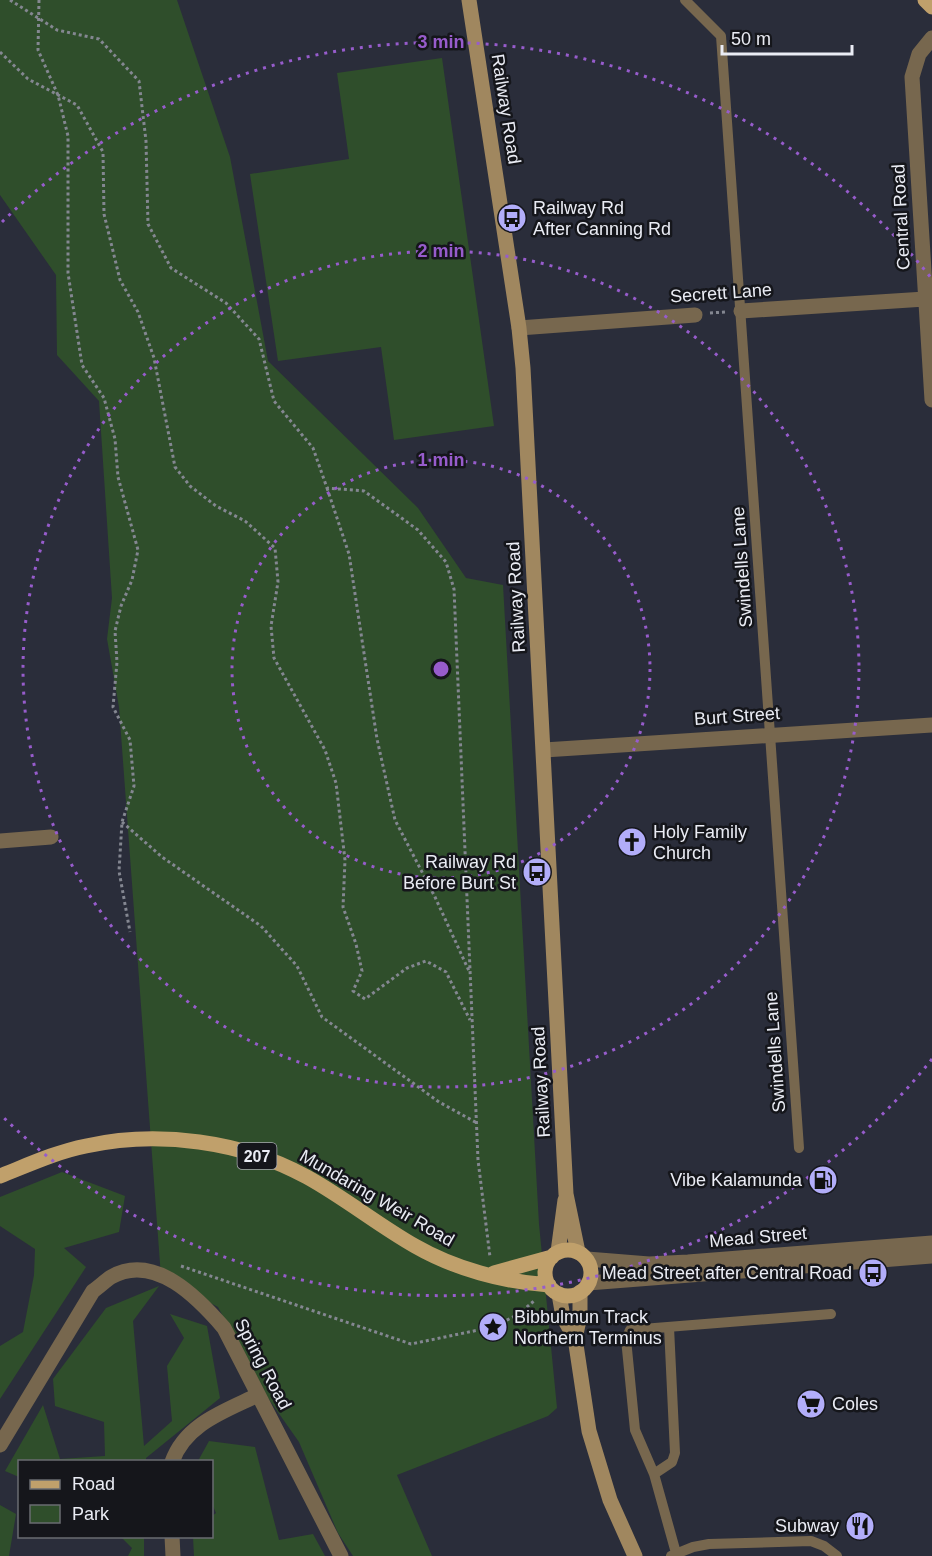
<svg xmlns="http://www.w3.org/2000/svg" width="932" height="1556" viewBox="0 0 932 1556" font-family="Helvetica,sans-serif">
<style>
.green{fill:#2f4e2b}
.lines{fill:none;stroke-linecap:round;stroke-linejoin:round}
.path{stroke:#848791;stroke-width:3;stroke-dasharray:3 3;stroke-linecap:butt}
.lane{stroke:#77674e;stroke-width:10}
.street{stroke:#77674e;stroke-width:15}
.secondary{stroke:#a0875f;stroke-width:15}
.primary{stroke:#c0a06b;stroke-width:15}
.ring{fill:none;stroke:#975ccc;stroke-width:3;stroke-dasharray:3 6}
.labels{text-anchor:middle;stroke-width:5;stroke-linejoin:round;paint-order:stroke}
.shield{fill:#15161b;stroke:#aaacb3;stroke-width:1.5}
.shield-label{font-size:16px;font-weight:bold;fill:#eaecf4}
.street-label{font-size:18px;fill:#eaecf4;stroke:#15161b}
.poi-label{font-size:18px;fill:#eaecf4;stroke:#15161b;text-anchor:start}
.centre{fill:#975ccc;stroke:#15161b;stroke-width:3}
.ring-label{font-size:18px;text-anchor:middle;font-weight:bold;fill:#975ccc;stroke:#15161b;stroke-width:5;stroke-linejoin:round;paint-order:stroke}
</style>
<rect width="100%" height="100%" fill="#2a2d3a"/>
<path class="green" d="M0 0H177L230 157 268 361 418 508 466 578 503 585 539 1224 557 1408 548 1416 397 1475 432 1556H353L338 1533 299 1442 263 1391 218 1307 161 1277 119 707 107 639 112 598 99 401 57 355 56 275 0 195Z
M442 58 494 426 394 440 381 347 278 361 250 174 349 159 337 73Z
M62 1172 125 1196 119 1232 64 1248 86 1267 0 1399V1346L23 1332 34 1275 35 1249 0 1226V1197Z
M159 1286 133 1321 144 1446 172 1421 167 1366 184 1338 170 1314 207 1326 220 1398 146 1458V1461L20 1462 19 1477 5 1471 43 1405 60 1459 105 1456 104 1422 55 1406 53 1379 106 1308Z
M209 1441 255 1447 279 1540 313 1534 325 1556H194L193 1537 212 1536V1516L216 1513 212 1504V1462L198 1461Z
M0 1505 16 1514 9 1556H0Z
M121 1537H144V1556H128L132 1548Z"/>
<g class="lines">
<path class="path" d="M10 0 57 30 99 39 139 81 146 141 148 224 171 268 226 303 259 339 274 401 313 448 327 488 364 491 418 530 446 562 454 589 478 1160 490 1257
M39 0 38 50 58 95 68 136V273L82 365 104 398 115 439 118 477 138 550 132 580 121 606 115 631 117 662 113 707 130 740 134 786 122 822 119 871 130 932
M0 52 28 79 77 105 103 152 104 214 120 280 138 312 154 358 175 467 190 486 216 506 245 521 275 548 278 582 271 626 274 658 325 750 336 783 345 860 343 907 356 944 362 971 353 991 365 999 407 968 426 961 446 972 470 1020
M710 313 725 312
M327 488 349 554 377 739 395 820 435 897 469 971
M122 822 162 857 261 926 297 966 322 1017 439 1102 477 1123
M181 1266 411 1344 493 1327 519 1314 535 1300"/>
<path class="lane" d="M685 0 721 36 799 1148
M669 1327 675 1453 672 1462 654 1474 676 1553
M654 1474 635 1430 626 1339 630 1330 831 1314
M671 1556 693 1547 709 1544 811 1541 824 1546 837 1556"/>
<path class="street" d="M932 38 919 54 912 77 932 400
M741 311 925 299
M519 328 695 315
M544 750 932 725
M0 841 51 837
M587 1259 649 1264 688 1262 932 1243
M588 1283 932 1256
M0 1445 93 1291C99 1287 105 1281 111 1277 155 1252 199 1299 224 1328L341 1556
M172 1462C185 1424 225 1411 258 1395
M172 1536 173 1556"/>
<path class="secondary" d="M469 0 519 328 523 368 566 1194 578 1252
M558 1252 565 1200
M580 1292V1316L575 1338 589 1431 610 1500 635 1556
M559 1294 563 1317 575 1338"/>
<path class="primary" d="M925 0 932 7
M0 1176C28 1165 56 1152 86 1146 158 1130 242 1141 307 1177 345 1198 378 1225 415 1246 455 1269 504 1282 549 1285
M545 1273a23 23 0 1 1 46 0a23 23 0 1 1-46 0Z
M494 1273 552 1257"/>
</g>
<g class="ring">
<circle cx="441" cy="669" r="209"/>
<circle cx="441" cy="669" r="418"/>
<path d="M932 1059A627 627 0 0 1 2 1116M2 222A627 627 0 0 1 932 279"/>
</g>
<defs>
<g id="bus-disc" transform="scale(1.5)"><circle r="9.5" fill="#b2adf9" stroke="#15161b"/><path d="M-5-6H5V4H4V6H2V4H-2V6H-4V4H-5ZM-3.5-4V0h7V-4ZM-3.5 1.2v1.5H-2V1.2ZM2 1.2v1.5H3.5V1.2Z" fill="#111"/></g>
<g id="church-disc" transform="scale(1.5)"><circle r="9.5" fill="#b2adf9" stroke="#15161b"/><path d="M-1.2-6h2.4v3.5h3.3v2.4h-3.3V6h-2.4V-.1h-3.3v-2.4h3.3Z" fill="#111"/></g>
<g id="fuel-disc" transform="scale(1.5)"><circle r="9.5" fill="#b2adf9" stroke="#15161b"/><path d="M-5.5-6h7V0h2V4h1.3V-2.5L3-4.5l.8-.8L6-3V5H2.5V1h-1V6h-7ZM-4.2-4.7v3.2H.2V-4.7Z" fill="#111"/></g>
<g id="sight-disc" transform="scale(1.5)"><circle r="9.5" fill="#b2adf9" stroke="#15161b"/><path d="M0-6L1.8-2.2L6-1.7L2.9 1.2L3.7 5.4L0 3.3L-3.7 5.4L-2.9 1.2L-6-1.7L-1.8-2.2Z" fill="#111"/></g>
<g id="supermarket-disc" transform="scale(1.5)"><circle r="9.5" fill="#b2adf9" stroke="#15161b"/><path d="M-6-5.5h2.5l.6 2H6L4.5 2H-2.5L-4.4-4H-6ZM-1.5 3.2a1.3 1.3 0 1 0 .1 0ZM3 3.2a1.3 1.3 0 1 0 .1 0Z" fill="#111"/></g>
<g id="restaurant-disc" transform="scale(1.5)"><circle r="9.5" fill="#b2adf9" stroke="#15161b"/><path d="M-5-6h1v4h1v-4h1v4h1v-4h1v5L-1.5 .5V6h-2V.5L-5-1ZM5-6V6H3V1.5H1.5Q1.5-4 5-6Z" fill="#111"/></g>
</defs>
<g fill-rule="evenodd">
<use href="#bus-disc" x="512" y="218"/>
<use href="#church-disc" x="632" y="842"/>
<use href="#bus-disc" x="537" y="872"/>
<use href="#fuel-disc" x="823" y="1180"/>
<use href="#bus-disc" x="873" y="1273"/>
<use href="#sight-disc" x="493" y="1327"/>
<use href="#supermarket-disc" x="811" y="1404"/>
<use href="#restaurant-disc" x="860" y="1526"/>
</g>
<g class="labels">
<rect class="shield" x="237.5" y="1143" width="39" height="26" rx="4.5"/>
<g class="shield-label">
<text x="257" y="1162">207</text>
</g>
<g class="street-label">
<text transform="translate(506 109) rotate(81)" y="6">Railway Road</text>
<text transform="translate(901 217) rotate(-93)" y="6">Central Road</text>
<text transform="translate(721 293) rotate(-4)" y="6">Secrett Lane</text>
<text transform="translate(742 567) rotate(-94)" y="6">Swindells Lane</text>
<text transform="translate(516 597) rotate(-93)" y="6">Railway Road</text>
<text transform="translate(737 716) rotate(-4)" y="6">Burt Street</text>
<text transform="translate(775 1052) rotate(-94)" y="6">Swindells Lane</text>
<text transform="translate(541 1082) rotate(-93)" y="6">Railway Road</text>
<text transform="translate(377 1198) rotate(30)" y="6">Mundaring Weir Road</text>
<text transform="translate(758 1237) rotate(-5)" y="6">Mead Street</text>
<text transform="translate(263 1364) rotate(62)" y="6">Spring Road</text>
</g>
<g class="poi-label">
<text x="533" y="214">Railway Rd<tspan x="533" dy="21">After Canning Rd</tspan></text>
<text x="653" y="838">Holy Family<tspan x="653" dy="21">Church</tspan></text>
<text x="516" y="868" text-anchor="end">Railway Rd<tspan x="516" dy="21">Before Burt St</tspan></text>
<text x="802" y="1186" text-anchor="end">Vibe Kalamunda</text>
<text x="852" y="1279" text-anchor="end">Mead Street after Central Road</text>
<text x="514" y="1323">Bibbulmun Track<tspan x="514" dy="21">Northern Terminus</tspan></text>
<text x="832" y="1410">Coles</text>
<text x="839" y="1532" text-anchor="end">Subway</text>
</g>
</g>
<circle cx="441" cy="669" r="9" class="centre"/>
<g class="ring-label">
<text x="441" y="48">3 min</text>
<text x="441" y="257">2 min</text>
<text x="441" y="466">1 min</text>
</g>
<rect x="18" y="1460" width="195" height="78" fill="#15161b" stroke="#6a6c72" stroke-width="1.5"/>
<rect x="30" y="1480" width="30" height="9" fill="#c0a06b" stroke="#6a6c72" stroke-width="1.5"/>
<text x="72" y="1490" font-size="18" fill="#eaecf4">Road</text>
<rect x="30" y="1505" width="30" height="18" fill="#2f4e2b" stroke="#6a6c72" stroke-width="1.5"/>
<text x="72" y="1520" font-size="18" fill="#eaecf4">Park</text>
<path d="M722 45v9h130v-9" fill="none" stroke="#eaecf4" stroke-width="3"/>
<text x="731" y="45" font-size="18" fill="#eaecf4" stroke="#15161b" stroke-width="4.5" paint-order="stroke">50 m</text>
</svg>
